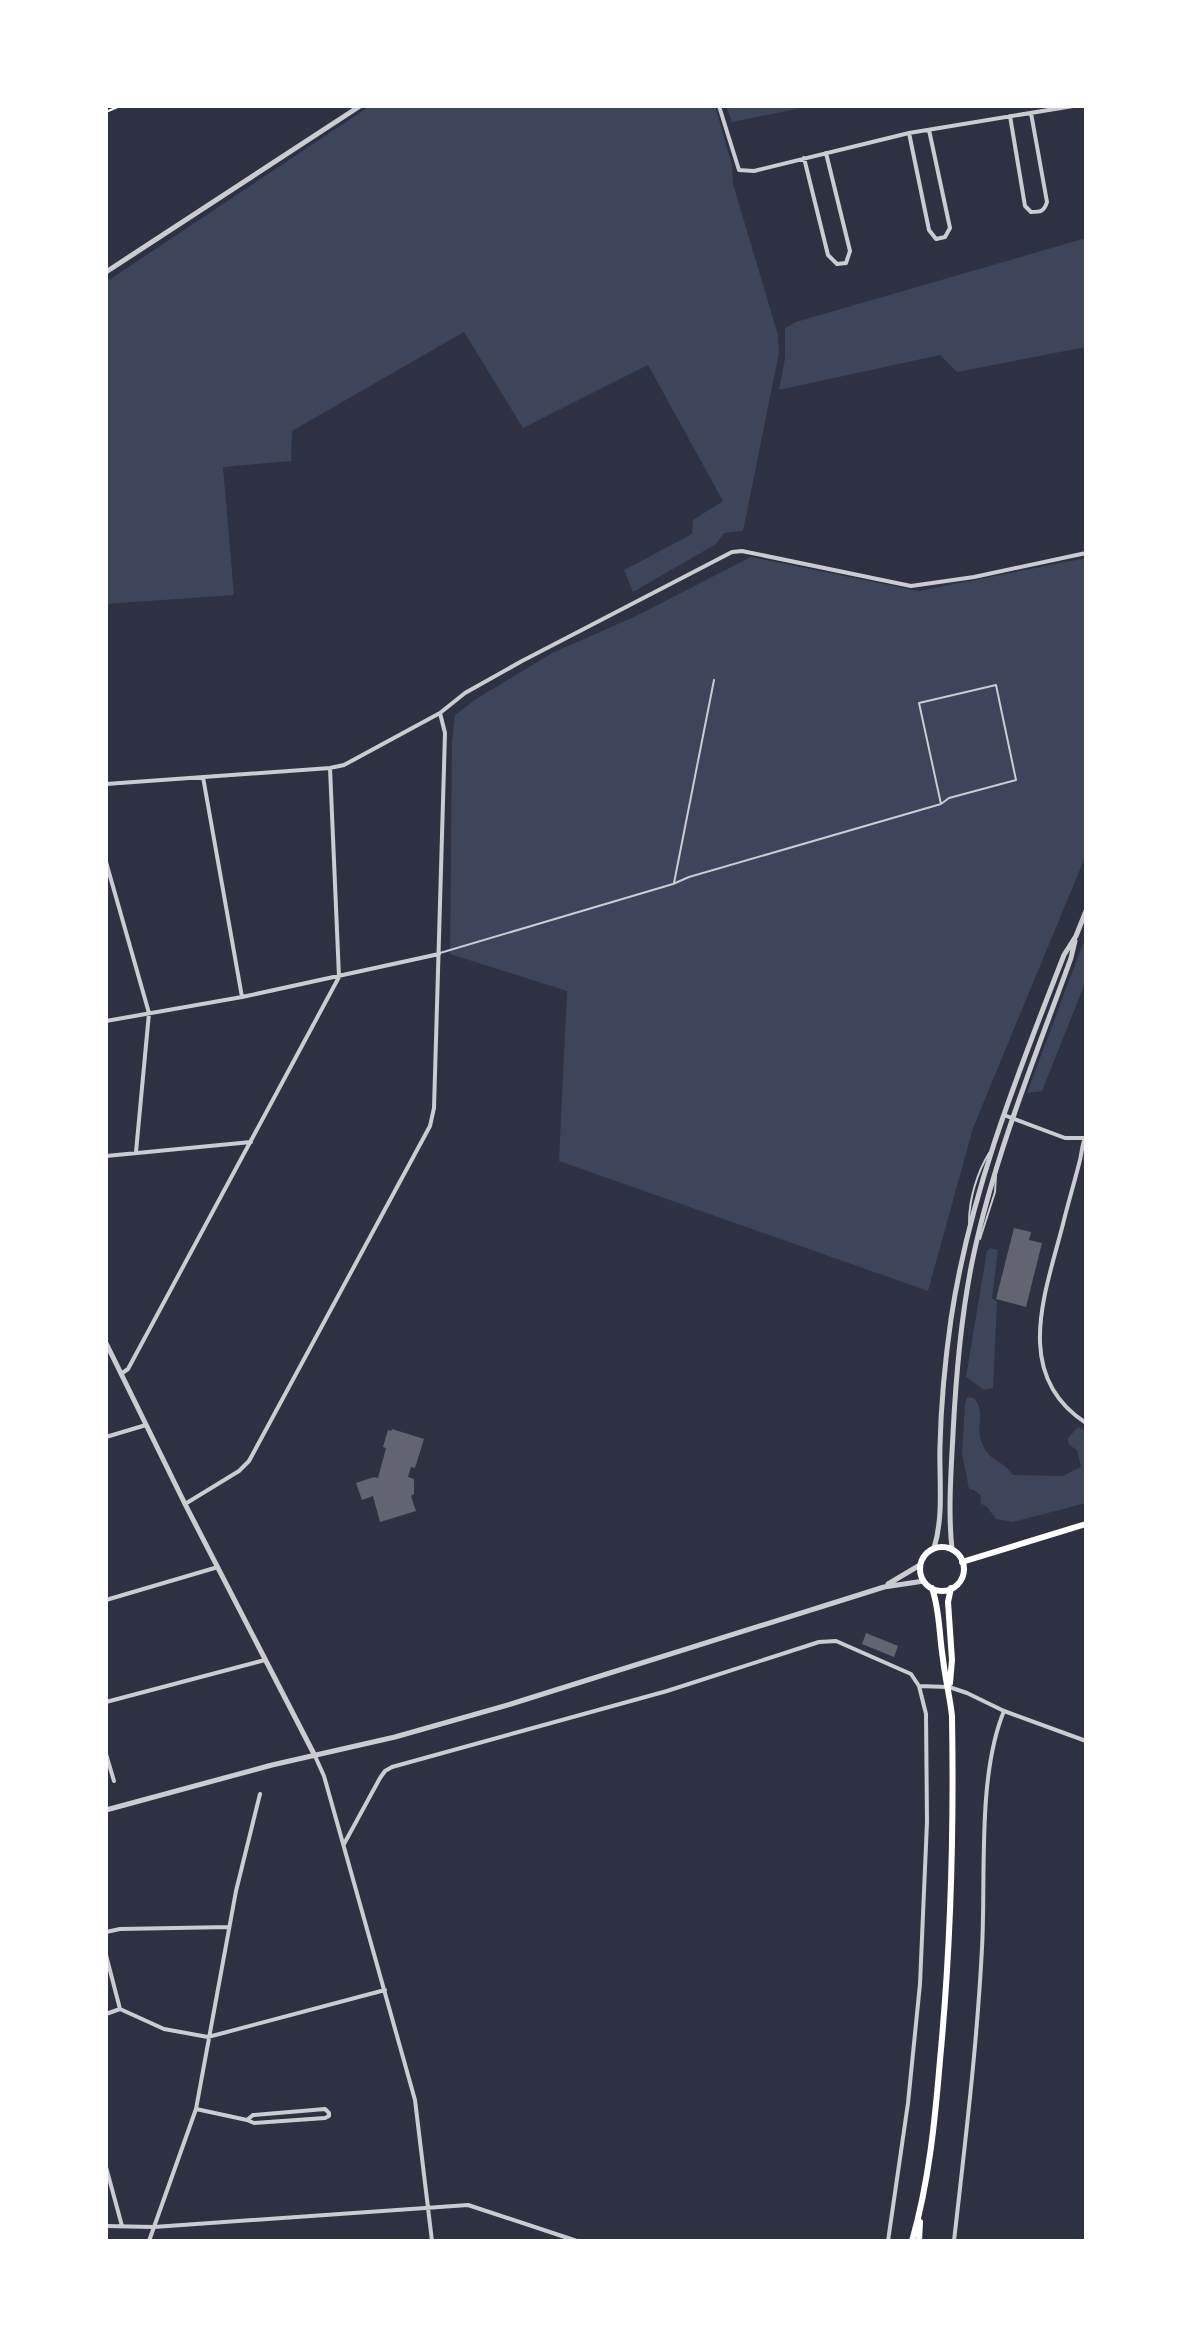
<svg xmlns="http://www.w3.org/2000/svg" width="1192" height="2347" viewBox="0 0 1192 2347" font-family="Manrope,sans-serif">
<style>
.green{fill:#3c4559}
.building{fill:#626471}
.lines{fill:none;stroke-linecap:round;stroke-linejoin:round}
.path{stroke:#fff;stroke-width:2}
.service{stroke:#caccd0;stroke-width:2}
.minor{stroke:#caccd0;stroke-width:4}
.tertiary{stroke:#caccd0;stroke-width:5}
.secondary{stroke:#fff;stroke-width:6}
</style>
<rect width="100%" height="100%" fill="#2d3142"/>
<path class="green" d="M370 106H715L732 165 733 184 778 335 779 353 743 531 724 533 716 544 633 592 624 570 692 534 693 520 723 501 648 365 523 428 464 332 292 431 291 461 223 467 234 595 106 604V282Z
M726 106H811L732 122Z
M1086 238V347L957 372 940 355 779 390 785 358V328L796 322Z
M751 557 919 591 1086 558V855L973 1128 928 1291 559 1161 567 991 450 954 452 742 455 715 476 699 552 653 634 617Z
M1086 935V981L1042 1091 1027 1093Z
M990 1248 998 1250 992 1298 997 1302 993 1388 984 1390 966 1377 987 1251Z
M967 1397 974 1398C986 1412 975 1427 982 1443 990 1463 1001 1458 1013 1475L1062 1476 1081 1467 1077 1450 1069 1445 1068 1438 1078 1427 1086 1431V1503L1013 1522 996 1519 987 1507 980 1503 981 1496 974 1490 969 1489 962 1453 965 1404Z"/>
<path class="building" d="M1014 1228 1031 1232 1029 1240 1042 1243 1026 1307 996 1299Z
M392 1429 424 1439 415 1468 411 1467 408 1477 414 1479V1494L411 1496 416 1511 380 1522 373 1496 362 1500 356 1483 374 1477 378 1478 386 1448 383 1447 388 1430 391 1431Z
M866 1633 898 1646 894 1657 862 1644Z"/>
<g class="lines">
<path class="path" d="M106 112 120 106"/>
<path class="service" d="M674 883 714 680
M440 953 673 884 689 877 941 804 949 798 1016 780 996 685 919 703 941 804
M969 1223C969 1199 977 1173 989 1153
M980 1239 995 1192 996 1175"/>
<path class="minor" d="M719 106 739 170 754 171 909 133 1073 106
M1010 116 1025 206 1031 212C1040 212 1044 212 1047 202L1031 113
M909 133 929 230 936 239 945 237 950 228 929 130
M804 158 828 255 837 264 846 263 850 251 826 153
M203 777 242 997
M106 784 330 768 344 765 440 713 465 693 522 661 732 552 742 551 911 586 974 577 1086 553
M106 862 149 1013 136 1152
M106 1021 242 997 439 954
M1004 1115 1065 1138H1085
M1086 1136C1082 1143 1082 1152 1080 1160 1075 1180 1069 1200 1064 1220 1047 1289 1010 1374 1086 1423
M106 1156 251 1142
M121 1374 128 1369 339 977 330 768
M106 1437 146 1425
M185 1504 239 1471 249 1461 430 1126 434 1108 445 733 440 713
M106 1600 218 1567
M919 1686 949 1687 967 1693 1004 1711 1086 1741
M106 1702 265 1660
M106 1754 114 1781
M315 1756 324 1776 415 2100 432 2241
M344 1844 380 1778 385 1771 392 1767 667 1691 819 1642 836 1641 911 1674 919 1686 926 1714 927 1822 920 1984 908 2103 888 2241
M106 1932 120 1929 229 1927
M106 1955 120 2009
M106 2014 120 2009 164 2029 208 2037 385 1990
M196 2109 247 2120 254 2123 325 2118 329 2116V2113L325 2109 253 2115 247 2120
M106 2167 122 2226
M106 2226 154 2227 468 2205 577 2241
M149 2241 196 2109 236 1891 260 1794
M954 2241C965 2144 977 2046 982 1948 986 1877 977 1776 1004 1711"/>
<path class="tertiary" d="M106 272 360 106
M106 1343 185 1504 315 1756
M934 1548C944 1516 939 1479 940 1446 941 1403 945 1361 951 1319 970 1192 1018 1073 1064 955L1076 936 1086 911
M952 1549C948 1512 951 1472 953 1434 956 1374 961 1312 974 1253 996 1152 1036 1055 1071 958L1075 941
M888 1584 920 1565
M106 1810 272 1765 395 1737 511 1704 884 1587 924 1581"/>
<path class="secondary" d="M920 1569a22 22 0 1 1 44 0a22 22 0 1 1-44 0Z
M962 1562 1086 1524
M950 1683 952 1660 948 1602 951 1588
M912 2241C929 2182 935 2120 940 2060 951 1945 954 1831 952 1716 950 1697 945 1678 943 1659 939 1635 940 1611 932 1588
M919 2241 920 2222"/>
</g>
<rect width="1192" height="2347" fill="none" stroke="#ffffff" stroke-width="216"/>
</svg>
